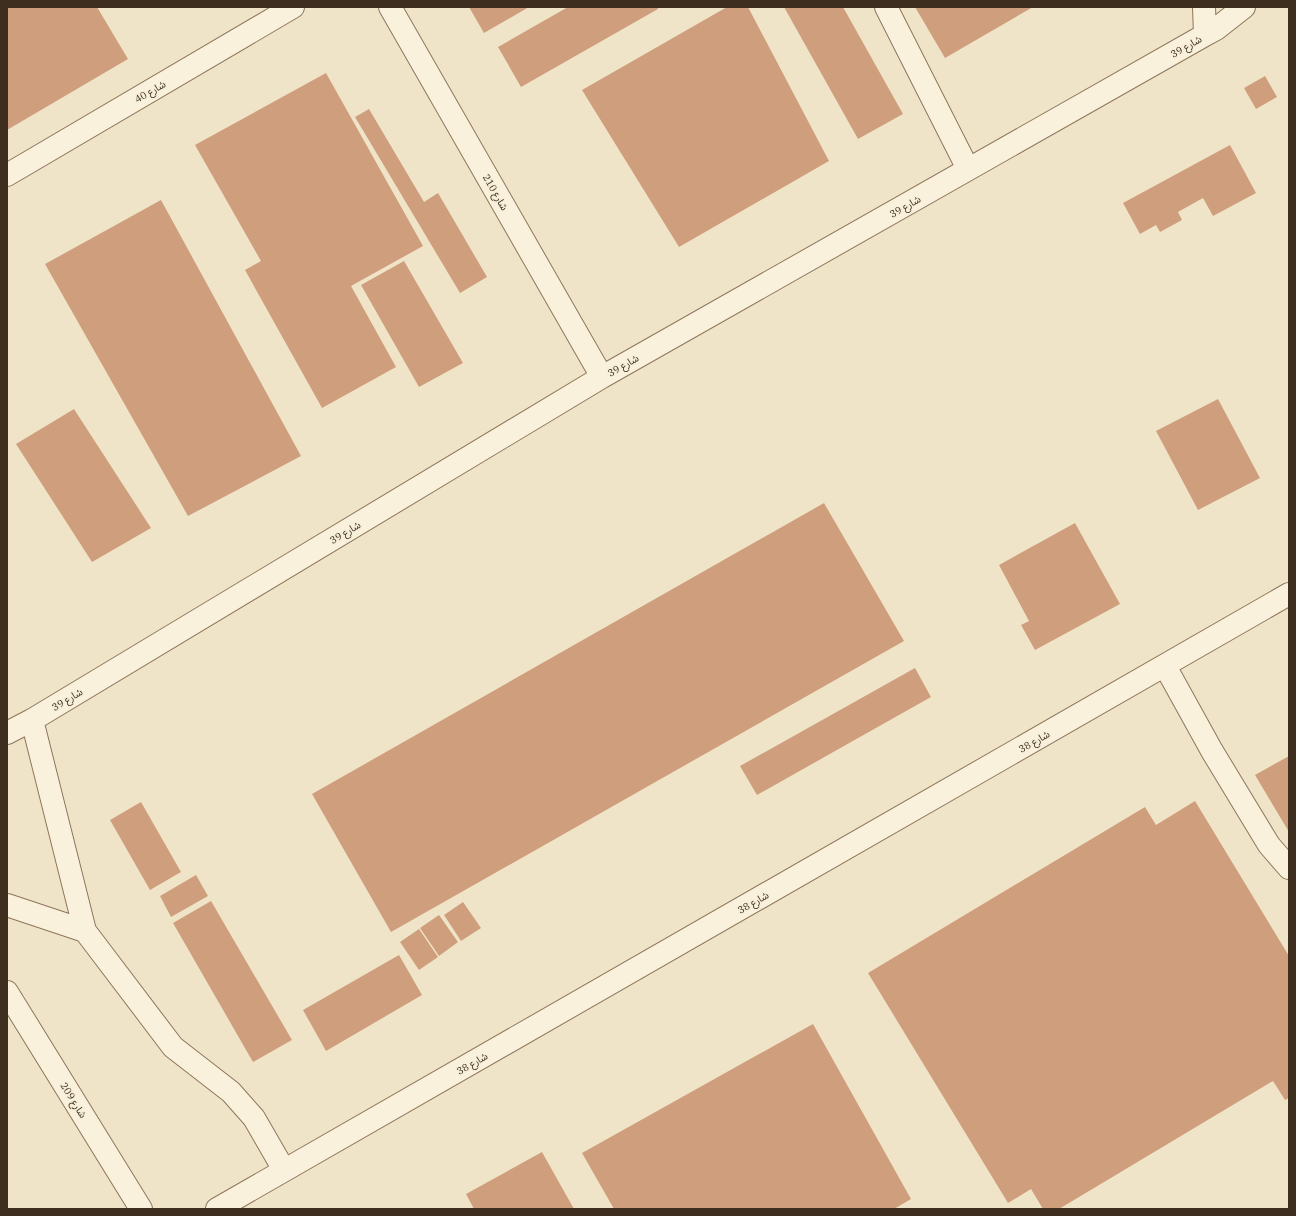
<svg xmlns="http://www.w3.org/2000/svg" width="1296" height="1216" viewBox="0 0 1296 1216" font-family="'IBM Plex Serif','Noto Sans Arabic',serif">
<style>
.building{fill:#cf9f7d}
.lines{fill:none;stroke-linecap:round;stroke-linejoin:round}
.minor-casing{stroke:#8d765c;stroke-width:24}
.minor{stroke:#faf1dc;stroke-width:22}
.labels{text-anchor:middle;stroke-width:3;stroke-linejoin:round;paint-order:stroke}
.street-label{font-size:10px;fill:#3d2e20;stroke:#f7eed8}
</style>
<rect width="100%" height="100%" fill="#f0e4c8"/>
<path class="building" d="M7 7H97L128 59 7 130Z
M469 7H529L484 33Z
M568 7H657L658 9 521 87 498 47Z
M727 7H748L829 161 679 247 582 90Z
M784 7H843L903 114 858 139Z
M915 7H1033L945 58Z
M326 73 423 246 351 286 396 367 322 408 245 270 261 261 195 145Z
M1265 76 1277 97 1256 109 1244 88Z
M369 109 424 202 438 193 487 277 460 293 355 117Z
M1230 145 1256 193 1213 216 1203 198 1178 212 1182 220 1160 232 1156 225 1140 234 1123 203Z
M161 200 301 456 188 516 45 264Z
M404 261 463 363 419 387 361 285Z
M1218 399 1260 478 1198 510 1156 431Z
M74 409 151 528 92 562 16 444Z
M824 503 904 641 391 932 312 794Z
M1075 523 1120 604 1035 650 1021 625 1029 621 999 565Z
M915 668 931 697 757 795 740 766Z
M1289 756V832L1255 775Z
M1195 801 1289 956V1098L1285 1100 1273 1081 1059 1209H1043L1031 1189 1008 1203 868 973 1145 807 1156 825Z
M141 802 181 872 150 890 110 820Z
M196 875 208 896 171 917 160 896Z
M211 901 292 1040 253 1062 173 923Z
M463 902 481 928 461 941 444 915Z
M439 915 458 942 439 956 420 928Z
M419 929 438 957 419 970 400 942Z
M399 955 422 995 326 1051 303 1010Z
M813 1024 911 1199 894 1209H614L582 1153Z
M542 1152 574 1209H474L466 1194Z"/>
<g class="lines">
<g class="minor-casing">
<path id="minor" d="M390 7 602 377
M886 7 968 169
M1204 7 1205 35
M7 175 293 7
M1165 666 1212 751 1269 845 1289 868
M32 720 85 931 173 1047 231 1092 254 1118 284 1170
M7 733 32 720 602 377 1205 35 1216 29 1244 7
M7 905 85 931
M7 992 141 1209
M217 1209 1289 594"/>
</g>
<use href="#minor" class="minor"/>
</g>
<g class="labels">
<g class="street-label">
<text transform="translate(1186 46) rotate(-30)" y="4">شارع 39</text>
<text transform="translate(150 91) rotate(-30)" y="4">شارع 40</text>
<text transform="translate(496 192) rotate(60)" y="4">شارع 210</text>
<text transform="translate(905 206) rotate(-30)" y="4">شارع 39</text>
<text transform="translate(623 365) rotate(-30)" y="4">شارع 39</text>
<text transform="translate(345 532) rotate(-31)" y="4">شارع 39</text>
<text transform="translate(67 699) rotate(-31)" y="4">شارع 39</text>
<text transform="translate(1034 741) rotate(-30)" y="4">شارع 38</text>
<text transform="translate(753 902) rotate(-30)" y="4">شارع 38</text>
<text transform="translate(472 1063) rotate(-30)" y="4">شارع 38</text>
<text transform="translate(74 1100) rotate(58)" y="4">شارع 209</text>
</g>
</g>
<rect width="1296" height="1216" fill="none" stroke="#3d2e20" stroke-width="16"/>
</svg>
